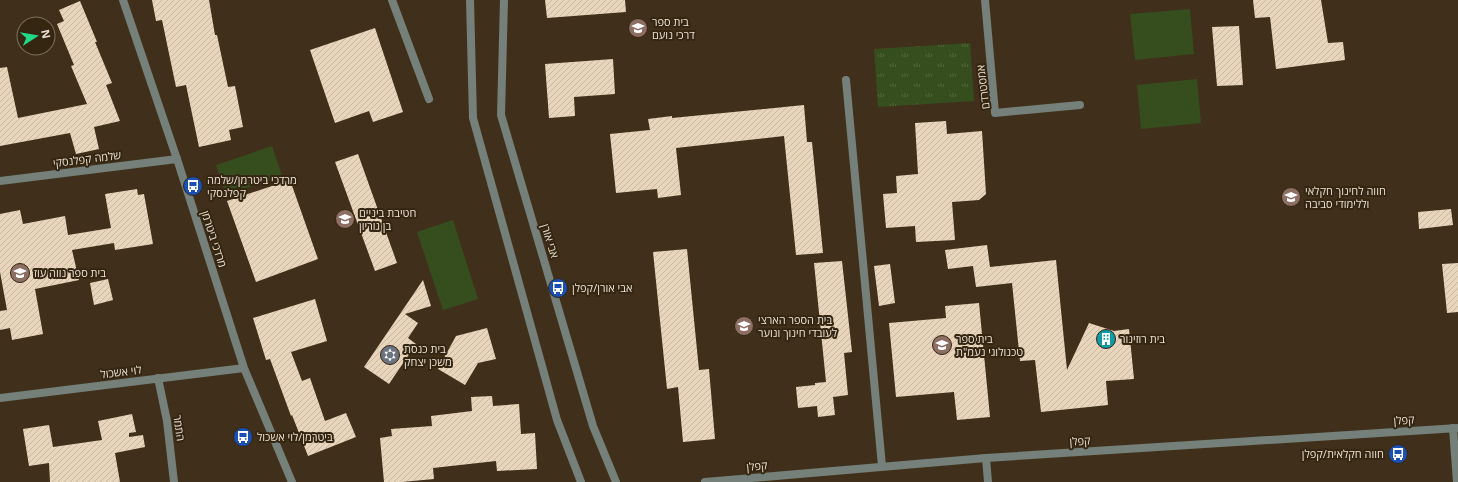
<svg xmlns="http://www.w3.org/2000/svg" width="1458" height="482" viewBox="0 0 1458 482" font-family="'Open Sans',Heebo,sans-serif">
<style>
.grass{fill:url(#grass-tufts)}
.garden{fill:#364d1d}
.building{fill:url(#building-hatch)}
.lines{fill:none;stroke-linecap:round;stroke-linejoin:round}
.service{stroke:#748079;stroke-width:8}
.minor{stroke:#748079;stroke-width:8}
.tertiary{stroke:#748079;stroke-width:8}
.labels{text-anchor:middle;stroke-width:4;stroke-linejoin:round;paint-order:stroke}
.poi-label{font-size:11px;fill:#e9dfd2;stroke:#352611;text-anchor:start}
.street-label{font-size:11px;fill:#e9dfd2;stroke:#352611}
</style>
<defs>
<pattern id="grass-tufts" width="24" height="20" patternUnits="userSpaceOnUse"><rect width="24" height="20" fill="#364d1d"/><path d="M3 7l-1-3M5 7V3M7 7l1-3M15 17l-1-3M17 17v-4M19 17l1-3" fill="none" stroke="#53663d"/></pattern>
<pattern id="building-hatch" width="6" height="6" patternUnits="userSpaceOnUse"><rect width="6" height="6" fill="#e8d5bb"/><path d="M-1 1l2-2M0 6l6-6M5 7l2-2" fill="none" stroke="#c8b8a2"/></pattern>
</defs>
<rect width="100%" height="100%" fill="#40301b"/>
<path class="grass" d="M970 43 974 101 878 107 874 49Z"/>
<path class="garden" d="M1190 9 1194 54 1135 60 1130 14Z
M1197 79 1201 123 1141 129 1137 85Z
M272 146 282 176 226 195 216 165Z
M453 220 478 299 443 310 417 232Z"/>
<path class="building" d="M152 0H209L215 35H217L228 87 235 86 243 127 229 130 231 140 199 147 186 85 176 87 162 20 156 21Z
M545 0H625L626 12 547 18Z
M1253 0H1321L1328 43 1343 42 1345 60 1276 69 1270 17 1255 18Z
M80 1 97 42H95L112 83 106 85 120 121 94 127 99 149 76 154 70 133 0 146V68L7 67 18 118 87 104 71 66 74 65 57 24 64 21 59 10Z
M1239 26 1243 85 1217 86 1212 27Z
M375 28 403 112 373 122 369 111 335 123 310 50Z
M613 59 615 94 574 97 575 116 549 118 545 64Z
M804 105 807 142H812L823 253 796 255 784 136 676 148 681 195 658 198 657 189 616 193 610 134 650 130 648 119 672 116V118Z
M946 121 947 134 982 131 986 194 979 200 952 202 955 240 916 242 915 226 886 228 883 194 897 193 896 176 918 174 915 123Z
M358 154 397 263 375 271 335 162Z
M290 180 318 259 256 282 227 201Z
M137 189 138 195 144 194 153 244 115 250 114 243 72 250 79 280 35 289 43 334 12 340 10 328 0 330V311L7 310 0 272V214L20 210 23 224 65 216 68 235 111 228 105 194Z
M1451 209 1453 225 1419 229 1418 212Z
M987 245 990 267 1056 260 1067 370 1089 323 1114 331 1129 329 1134 379 1106 381 1108 405 1041 412 1035 360 1020 361 1012 283 976 287 973 266 948 269 945 250Z
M687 249 699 370 709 369 715 439 683 442 678 387 667 389 653 252Z
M842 261 852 352 844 353 848 395 833 397 835 415 818 417 817 406 798 408 796 387 815 385V383L826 382 814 263Z
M1458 263V312L1447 313 1442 264Z
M890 264 895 303 879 306 874 266Z
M108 279 113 300 94 305 90 283Z
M423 280 431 306 405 314 418 323 408 338 416 344 389 384 364 367Z
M315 299 327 341 291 352 302 381 310 378 325 421 346 413 356 437 308 456 292 415 291 416 270 359 266 360 253 318Z
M979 303 990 417 957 420 954 392 896 397 889 323 946 318 945 306Z
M487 328 496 359 478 363 465 385 438 369 456 336Z
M492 396 493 406 519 404 521 434 535 433 537 469 497 471 496 461 433 468 434 479 402 482H384L380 438 392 436 391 429 432 426 431 416 472 411 471 397Z
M132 414 136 432 129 433V437L143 435 145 447 115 453 120 482H50L49 463 29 466 23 429 49 425 53 447 102 440 98 421Z"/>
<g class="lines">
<path class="service" d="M846 80 882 466"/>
<path class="minor" d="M392 0 429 99
M985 0 995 113 1080 105
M0 181 177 159
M158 378 167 421 174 482
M1453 428 1457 482
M986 458 988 482"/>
<path class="tertiary" d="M123 0 177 159 244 368 292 482
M470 0 473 118 557 420 581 482
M504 0 501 115 593 426 616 482
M0 398 244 368
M705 482 986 458 1458 428"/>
</g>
<defs>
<g id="school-disc" transform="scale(1)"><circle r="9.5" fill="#8d6e63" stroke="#352611"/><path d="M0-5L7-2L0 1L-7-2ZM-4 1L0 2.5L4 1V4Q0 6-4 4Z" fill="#fff"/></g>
<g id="bus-disc" transform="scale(1)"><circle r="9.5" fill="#1a4fb4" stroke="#352611"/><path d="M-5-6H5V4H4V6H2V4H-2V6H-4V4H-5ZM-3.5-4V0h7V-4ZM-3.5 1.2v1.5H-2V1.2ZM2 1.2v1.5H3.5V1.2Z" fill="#fff"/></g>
<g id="building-disc" transform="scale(1)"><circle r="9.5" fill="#0f9aa8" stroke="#352611"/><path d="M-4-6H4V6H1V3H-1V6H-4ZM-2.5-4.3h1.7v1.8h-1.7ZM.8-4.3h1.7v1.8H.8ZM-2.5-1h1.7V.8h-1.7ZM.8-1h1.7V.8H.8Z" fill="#fff"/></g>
<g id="synagogue-disc" transform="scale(1)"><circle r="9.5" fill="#6b7280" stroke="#352611"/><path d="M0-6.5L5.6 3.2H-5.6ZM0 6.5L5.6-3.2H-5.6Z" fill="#fff"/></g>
</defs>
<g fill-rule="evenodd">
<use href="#school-disc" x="638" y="28"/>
<use href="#bus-disc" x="193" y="186"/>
<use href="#school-disc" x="1291" y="197"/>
<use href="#school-disc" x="345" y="219"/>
<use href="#school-disc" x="20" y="273"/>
<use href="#bus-disc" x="558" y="288"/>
<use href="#school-disc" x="744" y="326"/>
<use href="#building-disc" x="1106" y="339"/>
<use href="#school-disc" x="942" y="345"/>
<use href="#synagogue-disc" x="390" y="355"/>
<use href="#bus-disc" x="243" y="437"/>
<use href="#bus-disc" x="1398" y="454"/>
</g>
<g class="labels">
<g class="poi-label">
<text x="652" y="26">בית ספר<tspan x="652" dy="13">דרכי נועם</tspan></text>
<text x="207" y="184">מרדכי ביטרמן/שלמה<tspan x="207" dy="13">קפלנסקי</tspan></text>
<text x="1305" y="195">חווה לחינוך חקלאי<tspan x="1305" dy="13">וללימודי סביבה</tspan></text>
<text x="359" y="217">חטיבת ביניים<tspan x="359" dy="13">בן גוריון</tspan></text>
<text x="34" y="277">בית ספר נווה עוז</text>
<text x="572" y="292">אבי אורן/קפלן</text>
<text x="758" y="324">בית הספר הארצי<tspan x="758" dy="13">לעובדי חינוך ונוער</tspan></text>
<text x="956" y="343">בית ספר<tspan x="956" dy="13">טכנולוגי נעמ"ת</tspan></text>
<text x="1120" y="343">בית רוזינור</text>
<text x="404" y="353">בית כנסת<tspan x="404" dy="13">משכן יצחק</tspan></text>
<text x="257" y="441">ביטרמן/לוי אשכול</text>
<text x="1384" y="458" text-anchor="end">חווה חקלאית/קפלן</text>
</g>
<g class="street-label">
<text transform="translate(983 87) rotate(-97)" y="4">אמסטרדם</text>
<text transform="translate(87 159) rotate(-7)" y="4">שלמה קפלנסקי</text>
<text transform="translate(214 239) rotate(72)" y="4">מרדכי ביטרמן</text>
<text transform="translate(550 241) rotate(73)" y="4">אבי אורן</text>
<text transform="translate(121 372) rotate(-7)" y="4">לוי אשכול</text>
<text transform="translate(1404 420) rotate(-4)" y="4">קפלן</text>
<text transform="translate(179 428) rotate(82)" y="4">התמר</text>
<text transform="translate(1080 441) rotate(-4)" y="4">קפלן</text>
<text transform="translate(757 466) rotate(-5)" y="4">קפלן</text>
</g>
</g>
<g transform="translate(36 36) rotate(78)"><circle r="19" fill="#352611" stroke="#7d705e"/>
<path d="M0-3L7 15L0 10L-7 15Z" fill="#20d887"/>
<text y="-6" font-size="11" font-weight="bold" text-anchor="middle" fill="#e9dfd2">N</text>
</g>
</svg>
